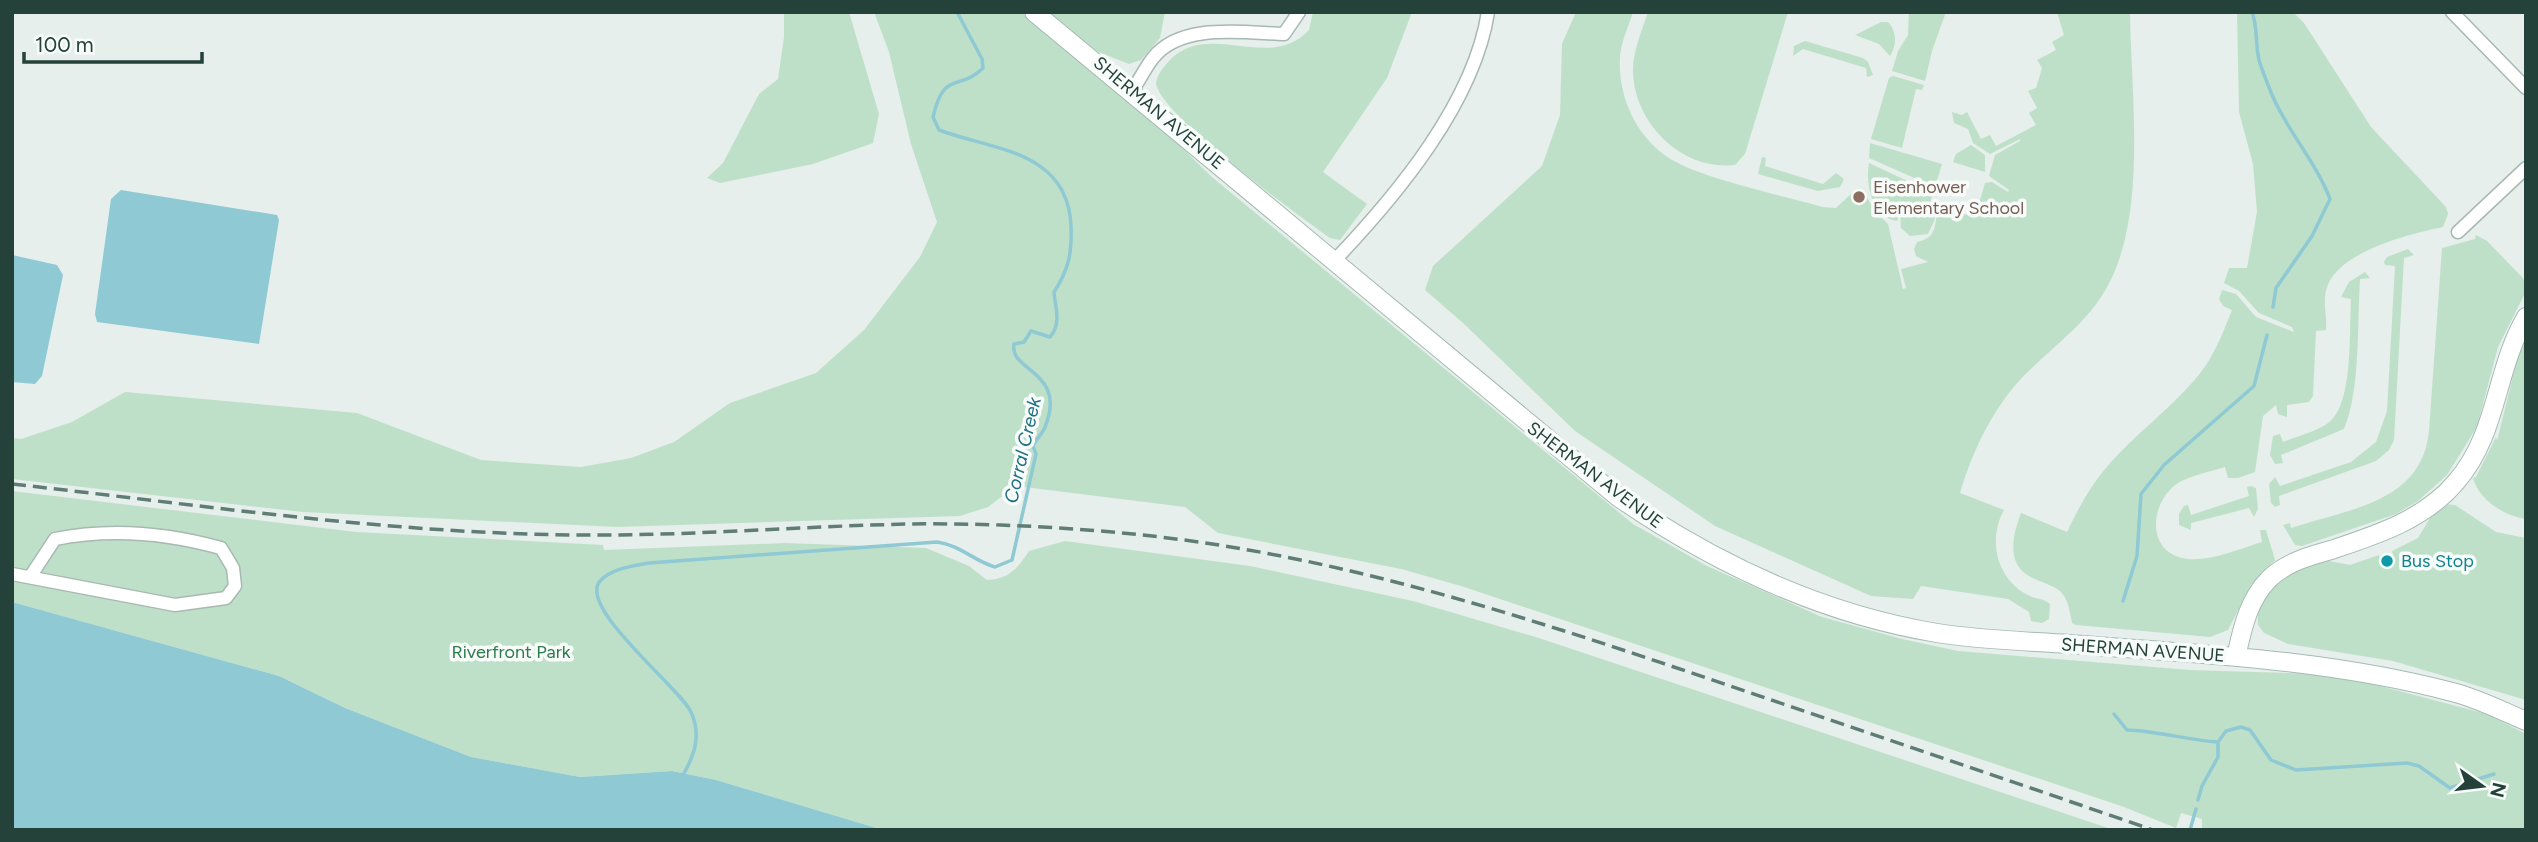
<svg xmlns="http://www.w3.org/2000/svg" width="2538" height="842" viewBox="0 0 2538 842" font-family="Figtree,sans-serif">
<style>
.green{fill:#bfe0c8}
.water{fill:#8ec9d4}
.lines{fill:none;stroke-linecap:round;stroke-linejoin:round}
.stream{stroke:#8ec9d4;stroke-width:3.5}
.street-casing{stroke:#a8b8b2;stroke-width:15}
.secondary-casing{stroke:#a4bbb3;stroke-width:20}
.street{stroke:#fff;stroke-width:12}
.secondary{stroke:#fff;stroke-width:18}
.rail{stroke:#5f7d75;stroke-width:3.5;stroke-dasharray:14 7;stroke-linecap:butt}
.education-dot{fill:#8d6e63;stroke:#f7fbf9;stroke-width:2.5}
.culture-dot{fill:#0f9aa8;stroke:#f7fbf9;stroke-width:2.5}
.labels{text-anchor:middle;stroke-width:7;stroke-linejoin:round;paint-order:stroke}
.street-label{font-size:18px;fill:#24423a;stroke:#f7fbf9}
.education-label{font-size:18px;fill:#785e54;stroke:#f7fbf9;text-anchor:start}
.culture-label{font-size:18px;fill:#0d838f;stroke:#f7fbf9;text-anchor:start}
.park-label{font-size:18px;fill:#2d7a4b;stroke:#f7fbf9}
.water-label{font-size:19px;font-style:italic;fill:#1c6f80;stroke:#f7fbf9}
</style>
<rect width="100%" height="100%" fill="#e6efeb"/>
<path class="green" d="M784 12H849L879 114 873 143 813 164 720 183 707 178 723 163 759 94 778 79 784 37Z
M874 12H1021L1177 143 1212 177 1633 524 1707 566 1822 617 1902 639 1958 651 2190 670 2318 674 2361 681 2487 714 2526 734V830H2202V819L2181 813 2176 828 2124 807 1461 586 1401 569 1218 533 1185 507 1016 486 988 507 960 516 617 527 303 512 12 479V438L21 439 72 422 125 392 357 413 481 460 581 467 631 458 674 442 730 403 816 373 864 330 920 257 937 222 911 144 889 52Z
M1048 12H1165L1160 38 1141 60 1129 64 1096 51Z
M1313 12H1412L1387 78 1323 172 1367 204 1340 240 1330 238C1299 216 1162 116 1156 84 1157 74 1163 68 1169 61 1208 19 1269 73 1309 30Z
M1576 12H1633C1629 26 1620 44 1620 58 1618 96 1635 134 1666 156 1694 177 1785 196 1823 207L1836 208 1853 192 1863 191 1875 211 1888 224 1903 289 1906 288 1901 269 1928 262 1916 256 1914 249 1917 242C1936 238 1935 227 1937 211H1953L1975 217 1985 183 1992 182 2008 192 2009 190 1989 176 1995 155 2020 141V139L1990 154 1973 143 1968 129 1954 123 1952 112 1962 115 1967 112 1981 139 1990 135 1996 146 2036 125 2029 113 2037 108 2028 91 2036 88 2042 68 2037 60 2056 50 2052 42 2064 35 2057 12H2130C2131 96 2148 216 2106 289 2085 326 2048 350 2019 381 1991 412 1972 453 1960 493L2004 510C1987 540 1997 581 2030 596 2038 600 2042 597 2050 604L2049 619 2042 623 2031 621 2029 612 2008 599 1921 586 1913 599 1871 596 1715 526 1575 431 1463 323 1425 290 1433 266 1542 166 1560 115 1562 44Z
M1648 12H1788L1745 154 1735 165C1680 171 1633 121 1633 70 1633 51 1642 30 1648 12Z
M1909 12H1946L1932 51 1925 81 1892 71 1898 51 1908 35Z
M2237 12H2293L2304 23 2371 127 2446 207 2448 214 2443 227C2410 234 2334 252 2326 291 2323 303 2327 317 2326 330L2316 331 2313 396 2309 402 2287 405V417L2278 414 2276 405 2263 416 2255 472 2238 478H2228L2225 467C2210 472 2186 476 2174 486 2148 508 2148 555 2188 559 2212 561 2239 549 2262 542L2260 530H2266L2275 560 2251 585 2228 630 2210 637 2076 625 2072 623C2070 614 2069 603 2064 596 2058 586 2045 584 2035 579 2005 567 2012 537 2021 513L2067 532C2078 509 2089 488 2106 468 2136 432 2176 406 2204 368 2216 351 2224 330 2232 310L2223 306 2219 299 2222 290 2236 294 2256 317 2294 332 2292 327 2259 313 2239 291 2224 283 2229 268H2247L2257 212 2253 164 2239 112Z
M1881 22H1888C1897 31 1897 46 1890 56L1879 44 1855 35Z
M1805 41 1863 58 1868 62 1873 75 1867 77 1866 68 1803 49 1793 56 1794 46Z
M1893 76 1924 85 1922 90 1916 89 1902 148 1871 139 1889 78Z
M1870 143 1942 164 1935 187 1869 158Z
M1971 145 1985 155V172L1953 162 1956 154Z
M1762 157 1766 158 1765 166 1823 184 1836 173 1844 179 1840 187 1818 191 1758 174Z
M1869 163 1933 193 1930 204 1924 203 1931 209 1935 219 1928 234 1910 236 1901 228 1900 214 1897 221C1872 217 1865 184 1869 163Z
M2476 235 2487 241 2521 276 2526 282V291L2498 347 2477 427 2447 475 2418 501 2396 514 2302 546 2295 545 2283 525 2290 523 2291 528C2348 509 2422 503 2429 431L2442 248 2475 239Z
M2408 249 2414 255 2404 258 2394 440 2389 450 2376 461 2279 496 2280 505 2275 507 2271 503 2269 484 2275 477 2280 486 2351 462 2376 442 2387 411 2395 266 2385 265 2384 262 2387 257Z
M2365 272 2370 278 2360 279C2357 324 2361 388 2344 429L2281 455 2283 463 2275 464 2270 455 2273 436 2280 434 2283 442C2297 436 2316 432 2328 423 2354 405 2349 329 2351 299L2341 297 2349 282Z
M2526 339V519C2504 516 2479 500 2473 478L2476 477 2496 437 2497 441 2517 360Z
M2251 486 2256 488 2258 509 2254 517 2249 508 2191 523V530L2179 525V514L2184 506 2188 505 2191 515 2249 496 2247 487Z
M12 491 356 532 603 545 604 550 785 543 926 548 969 566 987 580C1009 579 1018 568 1029 551L1065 541 1250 566 1413 601 1539 638 2114 830H883L716 780 672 771 580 777 471 757 345 708 279 676 12 602Z
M2444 504 2455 505 2496 532 2526 538V700L2393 661 2288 644 2264 633 2258 625C2255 583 2294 569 2327 558L2329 561 2350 565 2379 555 2382 566 2395 562 2392 551 2418 538 2433 513Z"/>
<path class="water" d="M121 190 277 215 279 220 259 344 97 322 95 314 111 199Z
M12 255 57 265 63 275 42 376 35 384 12 382Z
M12 602 279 676 345 708 471 757 580 777 672 771 716 780 883 830H12Z"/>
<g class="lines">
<path class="stream" d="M2252 12C2258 28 2255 43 2259 60 2262 71 2268 84 2272 95 2288 132 2316 162 2330 199L2312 236 2276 288 2273 307
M2123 601 2137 556 2141 494 2164 465 2254 386 2267 335
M2114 714 2127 730C2158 731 2187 740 2218 742
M682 777C694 756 702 736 691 712 681 689 577 607 600 581 612 568 634 566 649 563L937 542C960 545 974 561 995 567L1012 560 1036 454 1033 446C1036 439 1043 433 1045 427 1068 371 1009 372 1014 344L1024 342 1031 331 1050 337C1062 323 1055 307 1054 292 1069 269 1072 253 1071 226 1068 150 992 150 939 130L933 117C944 69 959 92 983 68L982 59 957 12
M2198 800 2202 786 2218 757V742L2226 731 2241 727 2250 730 2271 760 2296 770 2407 763 2419 766 2450 788 2494 774
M2190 830 2196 809"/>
<g class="street-casing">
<path id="street" d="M2452 12 2526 88
M1132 91C1139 81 1145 68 1153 58 1181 22 1245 33 1284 34L1299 12
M2458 232 2526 168
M1335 260C1396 196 1474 103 1488 12
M12 574 175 605 226 598 235 586 233 568 221 548C167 533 109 528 55 539L30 577"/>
</g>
<g class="secondary-casing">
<path id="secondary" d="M1034 12 1618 497C1714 563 1821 614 1937 633 1980 640 2025 641 2069 644 2197 654 2327 659 2452 692 2477 698 2502 711 2526 721
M2236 657C2242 630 2248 600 2269 579 2285 563 2309 556 2331 550 2376 535 2424 520 2456 482 2498 434 2495 370 2526 317"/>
</g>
<use href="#street" class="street"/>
<use href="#secondary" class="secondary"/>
<path class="rail" d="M12 484C202 505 391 534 582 535 692 536 801 526 911 524 988 523 1066 527 1142 535 1344 556 1536 620 1727 685 1869 733 2011 781 2153 830"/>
</g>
<circle class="education-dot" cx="1859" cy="197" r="7"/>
<circle class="culture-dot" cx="2387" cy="561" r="7"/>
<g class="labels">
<g class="street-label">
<text transform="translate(1159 113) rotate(40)" y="6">SHERMAN AVENUE</text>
<text transform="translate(1595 475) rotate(37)" y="6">SHERMAN AVENUE</text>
<text transform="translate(2143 650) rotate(4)" y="6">SHERMAN AVENUE</text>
</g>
<g class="education-label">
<text x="1873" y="193">Eisenhower<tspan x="1873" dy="21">Elementary School</tspan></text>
</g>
<g class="culture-label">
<text x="2401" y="567">Bus Stop</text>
</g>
<g class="park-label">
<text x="511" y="658">Riverfront Park</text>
</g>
<g class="water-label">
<text transform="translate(1022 450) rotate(-77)" y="7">Corral Creek</text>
</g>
</g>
<rect width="2538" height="842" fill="none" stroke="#24423a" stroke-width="28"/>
<g transform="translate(2482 786) rotate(104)" stroke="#f7fbf9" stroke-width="5" paint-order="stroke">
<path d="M0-5L12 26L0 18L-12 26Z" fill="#24423a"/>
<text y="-10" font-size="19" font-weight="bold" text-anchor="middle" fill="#24423a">N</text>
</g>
<path d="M24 52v10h178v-10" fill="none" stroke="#24423a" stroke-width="3.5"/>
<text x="35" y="52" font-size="21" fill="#24423a" stroke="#f7fbf9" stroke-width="5" paint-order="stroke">100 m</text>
</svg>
